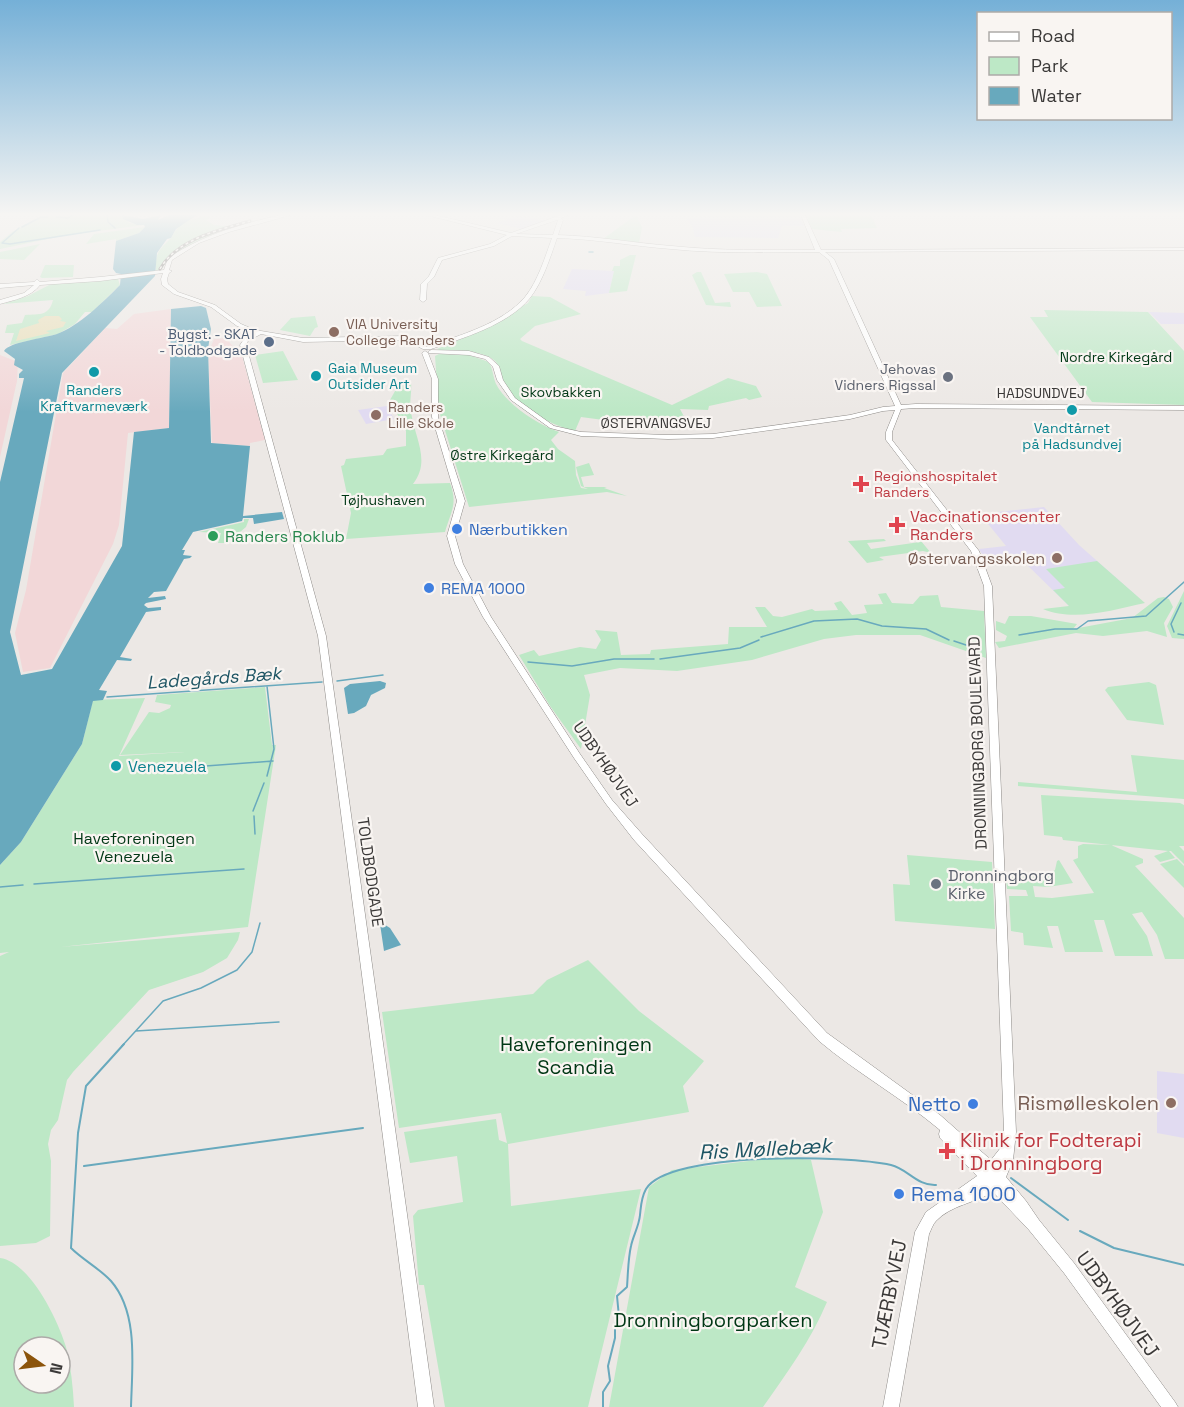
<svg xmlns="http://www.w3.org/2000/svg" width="1184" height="1407" viewBox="0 0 1184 1407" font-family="'Space Grotesk',sans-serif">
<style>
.industrial{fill:#f2d7d8}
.education{fill:#e1dbf1}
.green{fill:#bde8c6;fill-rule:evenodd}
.sand{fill:#e9dfba}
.water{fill:#68a9bd}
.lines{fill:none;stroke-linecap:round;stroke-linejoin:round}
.stream-far1{stroke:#68a9bd;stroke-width:1.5}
.stream{stroke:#68a9bd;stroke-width:2}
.secondary-casing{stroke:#8d8a87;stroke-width:1}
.secondary{fill:#fff;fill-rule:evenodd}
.rail-casing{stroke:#6f6c6b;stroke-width:3}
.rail{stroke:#f9f5f2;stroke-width:1.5;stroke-dasharray:3;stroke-linecap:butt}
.education-dot{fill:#8d6e63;stroke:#f9f5f2;stroke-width:2}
.service-dot{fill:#5c6f8a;stroke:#f9f5f2;stroke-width:2}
.culture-dot{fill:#0f9aa8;stroke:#f9f5f2;stroke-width:2}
.worship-dot{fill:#6b7280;stroke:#f9f5f2;stroke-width:2}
.health-dot{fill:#e0444e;stroke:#f9f5f2;stroke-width:2}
.shop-dot{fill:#3f7fe0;stroke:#f9f5f2;stroke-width:2}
.leisure-dot{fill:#2e9e5b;stroke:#f9f5f2;stroke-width:2}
.labels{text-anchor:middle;stroke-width:4.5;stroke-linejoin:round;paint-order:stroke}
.far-education-label{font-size:14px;fill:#785e54;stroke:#f9f5f2;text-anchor:start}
.far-service-label{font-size:14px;fill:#4e5e75;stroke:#f9f5f2;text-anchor:end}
.far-park-label{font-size:14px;fill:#003715;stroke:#f9f5f2}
.far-culture-label{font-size:14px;fill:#0d838f;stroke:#f9f5f2}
.far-worship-label{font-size:14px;fill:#5b616d;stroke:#f9f5f2;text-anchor:end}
.far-street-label{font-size:14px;fill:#3b3938;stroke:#f9f5f2}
.far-health-label{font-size:14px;fill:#be3a42;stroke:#f9f5f2;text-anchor:start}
.health-label{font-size:16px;fill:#be3a42;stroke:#f9f5f2;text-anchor:start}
.shop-label{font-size:16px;fill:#366cbe;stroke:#f9f5f2;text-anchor:start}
.leisure-label{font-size:16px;fill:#27864d;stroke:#f9f5f2;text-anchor:start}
.education-label{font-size:16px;fill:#785e54;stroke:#f9f5f2;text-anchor:end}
.street-label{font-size:16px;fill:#3b3938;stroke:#f9f5f2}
.culture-label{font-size:16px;fill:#0d838f;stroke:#f9f5f2;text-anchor:start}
.park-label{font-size:16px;fill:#003715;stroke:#f9f5f2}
.worship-label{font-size:16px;fill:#5b616d;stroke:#f9f5f2;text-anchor:start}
.water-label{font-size:18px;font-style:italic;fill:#1e5564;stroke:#f9f5f2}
.near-park-label{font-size:20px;fill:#003715;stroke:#f9f5f2}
.near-education-label{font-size:20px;fill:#785e54;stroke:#f9f5f2;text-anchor:end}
.near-shop-label{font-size:20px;fill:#366cbe;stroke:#f9f5f2;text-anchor:end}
.near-health-label{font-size:20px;fill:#be3a42;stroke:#f9f5f2;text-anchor:start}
.near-street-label{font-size:20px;fill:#3b3938;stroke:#f9f5f2}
.near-water-label{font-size:21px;font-style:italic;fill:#1e5564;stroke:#f9f5f2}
</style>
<rect width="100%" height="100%" fill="#ece8e5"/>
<path class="industrial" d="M171 309 169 428 128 433 119 525 113 544 50 668 23 672 15 633 26 590 63 373 105 328 117 329 134 314Z
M228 338 230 343 242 356 265 440 250 443V446L212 443 208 354 214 339Z
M0 355 18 362 17 381 0 457Z"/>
<path class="education" d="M721 215H800L804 226H782L778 238 695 237 693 228 687 219Z
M518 216 533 218 545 221 522 229 496 223Z
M572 269 614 271 609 293 585 296 586 291 563 289Z
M1149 312 1184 313V324H1161Z
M387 406 394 419 366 424 358 410Z
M1044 507 1079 545 1138 597 1070 607 1019 557 986 561 979 549 1006 546 980 514Z
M1157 1071 1184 1074V1138L1157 1133Z"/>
<path class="green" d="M44 215H122L129 223 144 225 67 235 0 249V242L12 232Z
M636 215 642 227 639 243 603 239Z
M806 215H871L877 228 841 229 842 232 812 229Z
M207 216 211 218 206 220 214 225 233 227C216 232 167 252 162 269L156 271C155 252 159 250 171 238 173 236 174 232 176 230 184 220 196 218 207 216Z
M145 227 139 233 116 241V239L86 244 94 234Z
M40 244 24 260 0 259V252Z
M630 255H636L627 291 609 293 614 271H612L614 266H620V260Z
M45 265H74L73 277 42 278 40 277Z
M697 272H701L715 303 730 302 731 307 706 305 692 275Z
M757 272 767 274 782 306 757 307 749 292H733L724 274Z
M118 279 120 285 92 312H85L75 324 58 334 10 345 14 333H5L7 325 22 323 25 315C40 314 49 316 53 300L3 304 28 296 51 284Z
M532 296 550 297 581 314 535 326 520 339 522 341 672 405 728 378 756 386 762 397 749 400 746 398 709 406 708 410 680 409 689 426 627 430 626 423 581 417 575 431C552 426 518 407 506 387 500 377 502 364 491 358 474 348 454 355 437 349L473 334 528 303Z
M1044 310 1148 312 1184 351V405L1092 402 1030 317H1048Z
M315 316 318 327 315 328 310 336 280 330 291 318Z
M283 351 298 380 263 383 255 355Z
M439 354 469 355 489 362C493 369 493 377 496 384 508 406 537 424 559 432L551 440 558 449 575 461 576 475 581 488 588 489 581 486 576 467 589 463 594 475 581 477 584 487H607L604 488 627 496 607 492 469 507 439 411 435 356Z
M411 383C412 392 409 402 411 412 415 439 431 461 413 484L450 483C458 504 451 511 445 532L346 539 351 513 341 466 344 465 346 459 383 455 387 449 406 446V431L390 400 399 384Z
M244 519H249L246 527 227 543H218L221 533 199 532 244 522Z
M910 528 931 553 923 551 879 557 884 560 867 563 848 541 884 539 886 541 867 543 871 549 920 542Z
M1097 561 1145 603C1113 610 1074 622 1043 609L1069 606 1053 590 1065 588 1046 569Z
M1184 591V639L1172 638 1167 626Z
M886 593 892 603 913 604 920 596 938 595 941 607 984 611 986 658 920 635H856L824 639 752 660 677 671 620 668 584 675 590 695 581 749 550 706 519 655 534 650 539 656 580 647 596 649 601 640 595 630 617 632 621 655 650 654 651 650 728 644 729 627H767L755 607H765L773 616 782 617 812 609 815 611 838 610 834 603 841 601 852 615 867 613 864 605 883 604 878 594Z
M1164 597 1169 599 1173 607 1164 623 1167 637 1147 631 1103 636 1076 633 999 648 995 642 1005 641 1007 636 996 630V621L1005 624 1009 616H1031L1077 624 1073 629 1132 618 1158 598Z
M1149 682 1156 685 1164 725 1127 720 1105 690 1108 687Z
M265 687 272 745H276L248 927 60 947 240 932 238 940 227 958 203 972 149 990 73 1072 67 1080 58 1120 51 1130 48 1144 51 1161 50 1236 36 1243 0 1246V956L9 952 0 953V865L21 842 82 744 93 700 145 698 119 756 185 752 120 755 149 712 159 713 170 708 171 705 155 702 157 695Z
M1131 755 1184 760V799L1018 786V782L1137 792Z
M1041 795 1180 803 1184 805V846H1179L1184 851V864L1171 851H1169L1175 858 1160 862 1154 856 1168 851 1063 840 1062 837 1044 835Z
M1083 844 1111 845 1143 859V863L1135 866 1184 918V959H1165L1157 935 1142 912 1132 914 1147 936 1153 956H1115L1104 920H1094L1103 952H1065L1058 926H1047L1053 948 1024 945 1023 933 1011 931 1009 896H1028L1026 890 1007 889 1006 880 1010 877 1047 876 1055 870 1057 861 1059 860 1073 883 1048 887 1033 886 1035 897 1052 898 1094 893 1073 860 1078 858V846Z
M907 855 992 862 995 929 895 921 893 884 910 885Z
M1177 859 1184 866V888L1160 864Z
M588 960 639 1011 704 1061 683 1086 689 1112 508 1144 511 1206 641 1189 588 1407H445L424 1285H419L413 1216 418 1210 463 1202 457 1156 410 1163 404 1132 496 1119 499 1140 507 1143 501 1113 399 1128 382 1012 533 994 547 980Z
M784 1157 811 1160 823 1212 795 1287 827 1302C811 1340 787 1373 763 1407H609L649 1187 672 1170Z
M0 1258C30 1262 58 1320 66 1347 71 1367 73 1387 74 1407H0ZM24 1347H60V1383H24Z"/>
<path class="sand" d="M45 316H59L62 319 60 321 66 322 63 327 46 331 50 333 16 341 20 329 39 323 38 320Z"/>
<path class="water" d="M122 215 143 219 161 215 158 220 169 215H197L176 229 171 238 167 239 157 253 155 276 62 373 10 632 21 675 52 669 122 546 134 432 169 428 171 309 201 306 206 308 211 329 208 349 211 443 250 446 243 516 282 512 284 519 254 524 253 518H243L242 521 193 532 182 550H185L183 555 192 556 190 558 184 559 166 591 154 592 148 598 165 596 166 599 146 603 144 605 148 608 161 607V610L146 612 120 657 132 659 131 661 117 660 99 690 107 691 103 700 93 701 82 744 21 842 0 865V482L24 378H19V374L23 370 14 365 15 359 4 351C9 342 45 338 57 334 79 326 103 302 120 285L121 274 116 273 113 269 116 241 139 233 145 227 144 225H137L123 219Z
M380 681 386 683 385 688 371 695 366 706 354 713 348 714 344 688 350 684Z
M382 923 390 928 401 945 384 951 380 924Z"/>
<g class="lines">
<path class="stream-far1" d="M107 215 108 222 115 228
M57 217 68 218 73 215
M22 227 41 217H47
M19 228 2 243 10 244 100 230
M589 252H593
M1174 632 1171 624 1181 603
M1178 634 1184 635
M1019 635 1055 629H1077L1088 621 1146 616 1184 582
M761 637 814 621 857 619 882 626 926 629 949 640
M954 641 981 650
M660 659 740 648 759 640
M528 662 572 666 614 659H654
M337 681 383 675
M267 686 274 749 267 776
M107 697 322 682
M152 770 273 761
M253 811 264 783
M254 816 255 834
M34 884 244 869
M0 887 23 885
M373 889 381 924
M136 1031 279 1022
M122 1046 163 1001 201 988 237 970 252 952 260 923"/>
<path class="stream" d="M124 1044 86 1086 78 1133 71 1248C83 1260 99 1268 111 1281 139 1313 132 1367 131 1407
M84 1166 363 1128
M1011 1178 1068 1220
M1080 1231 1114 1248 1184 1265
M603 1407V1392L610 1381 608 1366 615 1338V1323L619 1317 617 1296 627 1287C628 1274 628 1259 631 1246 633 1236 639 1226 640 1215 641 1206 641 1198 646 1189 669 1151 849 1155 891 1165 908 1169 917 1186 936 1185"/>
<g class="secondary-casing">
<path id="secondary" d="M281 215H291L229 232 199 243 172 260 169 270 172 271 169 273 167 279 168 284 178 292 215 305 241 324 255 330 303 338 406 336 427 347C460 335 502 324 525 297 538 281 545 257 552 238L512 236 494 246 442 260 434 277 427 284 426 300 423 302 420 300 421 284 429 276 438 258 490 244 507 235 426 215H435L511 233 561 215H568L561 218 563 220 558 235C596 236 634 243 672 246 720 251 767 250 815 250L801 215H805L821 250 1184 248V250L825 252 834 259 901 405 916 404 1184 406V410L916 408 901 409 892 432V440L979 551 992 586 1016 1132 1013 1160 1006 1177 1026 1201 1039 1220 1074 1263 1175 1402 1178 1407H1161L1064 1273 1029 1230 993 1192C975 1203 951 1205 936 1221 933 1224 931 1230 929 1234L899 1407H883L915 1232 926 1212 977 1176 940 1138 939 1134 940 1130C902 1098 857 1073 819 1041L634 840 606 804 574 758 483 617 455 564 447 536 457 501 432 417V379L422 353 425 351 428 353 438 379V417L465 501 455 536 463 564 491 617 580 754 612 800 642 834 827 1033 940 1115 991 1160 1002 1146 1004 1132 984 586 971 551 886 440V432L895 410 883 411 850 419 713 438 668 439 581 436 550 428 511 400 497 380 493 367 485 359 469 355 429 353 428 352 431 350 469 351 489 357 499 366 503 380 515 398 554 426 581 432 668 435 713 434 850 415 883 407 895 406 829 260 819 252C770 252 720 254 671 249 633 246 595 239 557 238 550 258 543 281 530 298 508 325 463 338 431 349H423L405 340 303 342 261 334 248 341 246 345 326 636 434 1407H418L318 636 240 345 244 339 255 333 237 326 211 307 174 294 162 285 161 279 163 273 100 281 40 285C31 297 14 300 0 304V300L24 293 34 285 0 288V284L34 282 37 279 40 282 100 277 164 270 168 258C203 235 241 224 281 215ZM557 220H558L553 235 516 234Z"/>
</g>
<use href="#secondary" class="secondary"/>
<g class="rail-casing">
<path id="rail" d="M160 269C177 239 219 230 250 221"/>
</g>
<use href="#rail" class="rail"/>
</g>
<linearGradient id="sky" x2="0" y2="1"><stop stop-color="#75b0d7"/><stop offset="0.52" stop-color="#f6f5f3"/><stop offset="1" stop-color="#f6f5f3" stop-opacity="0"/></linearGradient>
<rect width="1184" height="412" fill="url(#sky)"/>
<g class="education-dot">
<circle cx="334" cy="332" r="6"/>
<circle cx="376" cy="415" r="6"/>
<circle cx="1057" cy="558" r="6"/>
<circle cx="1171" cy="1103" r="6"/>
</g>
<circle class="service-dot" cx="269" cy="342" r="6"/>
<g class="culture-dot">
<circle cx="94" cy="372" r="6"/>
<circle cx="316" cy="376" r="6"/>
<circle cx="1072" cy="410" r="6"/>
<circle cx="116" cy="766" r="6"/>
</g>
<g class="worship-dot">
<circle cx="948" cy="377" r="6"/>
<circle cx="936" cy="884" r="6"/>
</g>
<g class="health-dot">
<path d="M858 475h6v6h6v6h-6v6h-6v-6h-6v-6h6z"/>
<path d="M894 516h6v6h6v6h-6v6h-6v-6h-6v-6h6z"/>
<path d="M944 1142h6v6h6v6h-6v6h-6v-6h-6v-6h6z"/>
</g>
<g class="shop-dot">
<circle cx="457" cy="529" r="6"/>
<circle cx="429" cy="588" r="6"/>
<circle cx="973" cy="1104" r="6"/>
<circle cx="899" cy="1194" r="6"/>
</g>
<circle class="leisure-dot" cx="213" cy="536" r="6"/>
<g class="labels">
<g class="far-education-label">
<text x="346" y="329">VIA University<tspan x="346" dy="16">College Randers</tspan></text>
<text x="388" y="412">Randers<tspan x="388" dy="16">Lille Skole</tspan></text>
</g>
<g class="far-service-label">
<text x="257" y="339">Bygst. - SKAT<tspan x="257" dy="16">- Toldbodgade</tspan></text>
</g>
<g class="far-park-label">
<text x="1116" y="362">Nordre Kirkegård</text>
<text x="561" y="397">Skovbakken</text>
<text x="502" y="460">Østre Kirkegård</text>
<text x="383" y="505">Tøjhushaven</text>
</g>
<g class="far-culture-label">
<text x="328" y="373" text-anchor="start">Gaia Museum<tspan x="328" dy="16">Outsider Art</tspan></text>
<text x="94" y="395">Randers<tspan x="94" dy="16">Kraftvarmeværk</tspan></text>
<text x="1072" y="433">Vandtårnet<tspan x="1072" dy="16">på Hadsundvej</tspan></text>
</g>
<g class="far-worship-label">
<text x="936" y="374">Jehovas<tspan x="936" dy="16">Vidners Rigssal</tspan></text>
</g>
<g class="far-street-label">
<text x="1041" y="398">HADSUNDVEJ</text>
<text x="656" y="428">ØSTERVANGSVEJ</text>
</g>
<g class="far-health-label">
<text x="874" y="481">Regionshospitalet<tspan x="874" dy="16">Randers</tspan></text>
</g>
<g class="health-label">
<text x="910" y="522">Vaccinationscenter<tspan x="910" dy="18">Randers</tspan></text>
</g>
<g class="shop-label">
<text x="469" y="535">Nærbutikken</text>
<text x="441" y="594">REMA 1000</text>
</g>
<g class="leisure-label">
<text x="225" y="542">Randers Roklub</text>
</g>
<g class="education-label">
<text x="1045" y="564">Østervangsskolen</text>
</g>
<g class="street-label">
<text transform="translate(977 743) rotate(-92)" y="6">DRONNINGBORG BOULEVARD</text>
<text transform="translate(606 764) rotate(55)" y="6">UDBYHØJVEJ</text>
<text transform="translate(371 872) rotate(82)" y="6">TOLDBODGADE</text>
</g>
<g class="culture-label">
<text x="128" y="772">Venezuela</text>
</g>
<g class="park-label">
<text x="134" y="844">Haveforeningen<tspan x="134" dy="18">Venezuela</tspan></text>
</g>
<g class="worship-label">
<text x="948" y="881">Dronningborg<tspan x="948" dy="18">Kirke</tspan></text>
</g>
<g class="water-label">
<text transform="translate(214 678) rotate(-4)" y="6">Ladegårds Bæk</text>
</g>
<g class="near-park-label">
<text x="576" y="1051">Haveforeningen<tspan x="576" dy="23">Scandia</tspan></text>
<text x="713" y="1327">Dronningborgparken</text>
</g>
<g class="near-education-label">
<text x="1159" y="1110">Rismølleskolen</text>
</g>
<g class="near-shop-label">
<text x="961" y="1111">Netto</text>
<text x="911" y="1201" text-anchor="start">Rema 1000</text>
</g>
<g class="near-health-label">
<text x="960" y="1147">Klinik for Fodterapi<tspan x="960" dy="23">i Dronningborg</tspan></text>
</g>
<g class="near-street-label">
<text transform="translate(889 1294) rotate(-79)" y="7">TJÆRBYVEJ</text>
<text transform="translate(1118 1304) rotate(54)" y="7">UDBYHØJVEJ</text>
</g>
<g class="near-water-label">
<text transform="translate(765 1149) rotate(-3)" y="7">Ris Møllebæk</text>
</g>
</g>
<rect x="977" y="12" width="195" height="108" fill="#f9f5f2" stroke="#adaaa8" stroke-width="1.5"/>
<rect x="989" y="32" width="30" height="9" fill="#ffffff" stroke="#adaaa8" stroke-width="1.5"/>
<text x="1031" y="42" font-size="18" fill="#3b3938">Road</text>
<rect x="989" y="57" width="30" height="18" fill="#bde8c6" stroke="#adaaa8" stroke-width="1.5"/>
<text x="1031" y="72" font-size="18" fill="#3b3938">Park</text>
<rect x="989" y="87" width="30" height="18" fill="#68a9bd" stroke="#adaaa8" stroke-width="1.5"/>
<text x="1031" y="102" font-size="18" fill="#3b3938">Water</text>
<g transform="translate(42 1365) rotate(104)"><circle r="28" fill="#f9f5f2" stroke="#adaaa8" stroke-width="1.5"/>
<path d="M0-4.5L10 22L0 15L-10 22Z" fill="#8c540b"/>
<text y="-9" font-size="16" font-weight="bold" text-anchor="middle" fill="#3b3938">N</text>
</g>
</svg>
